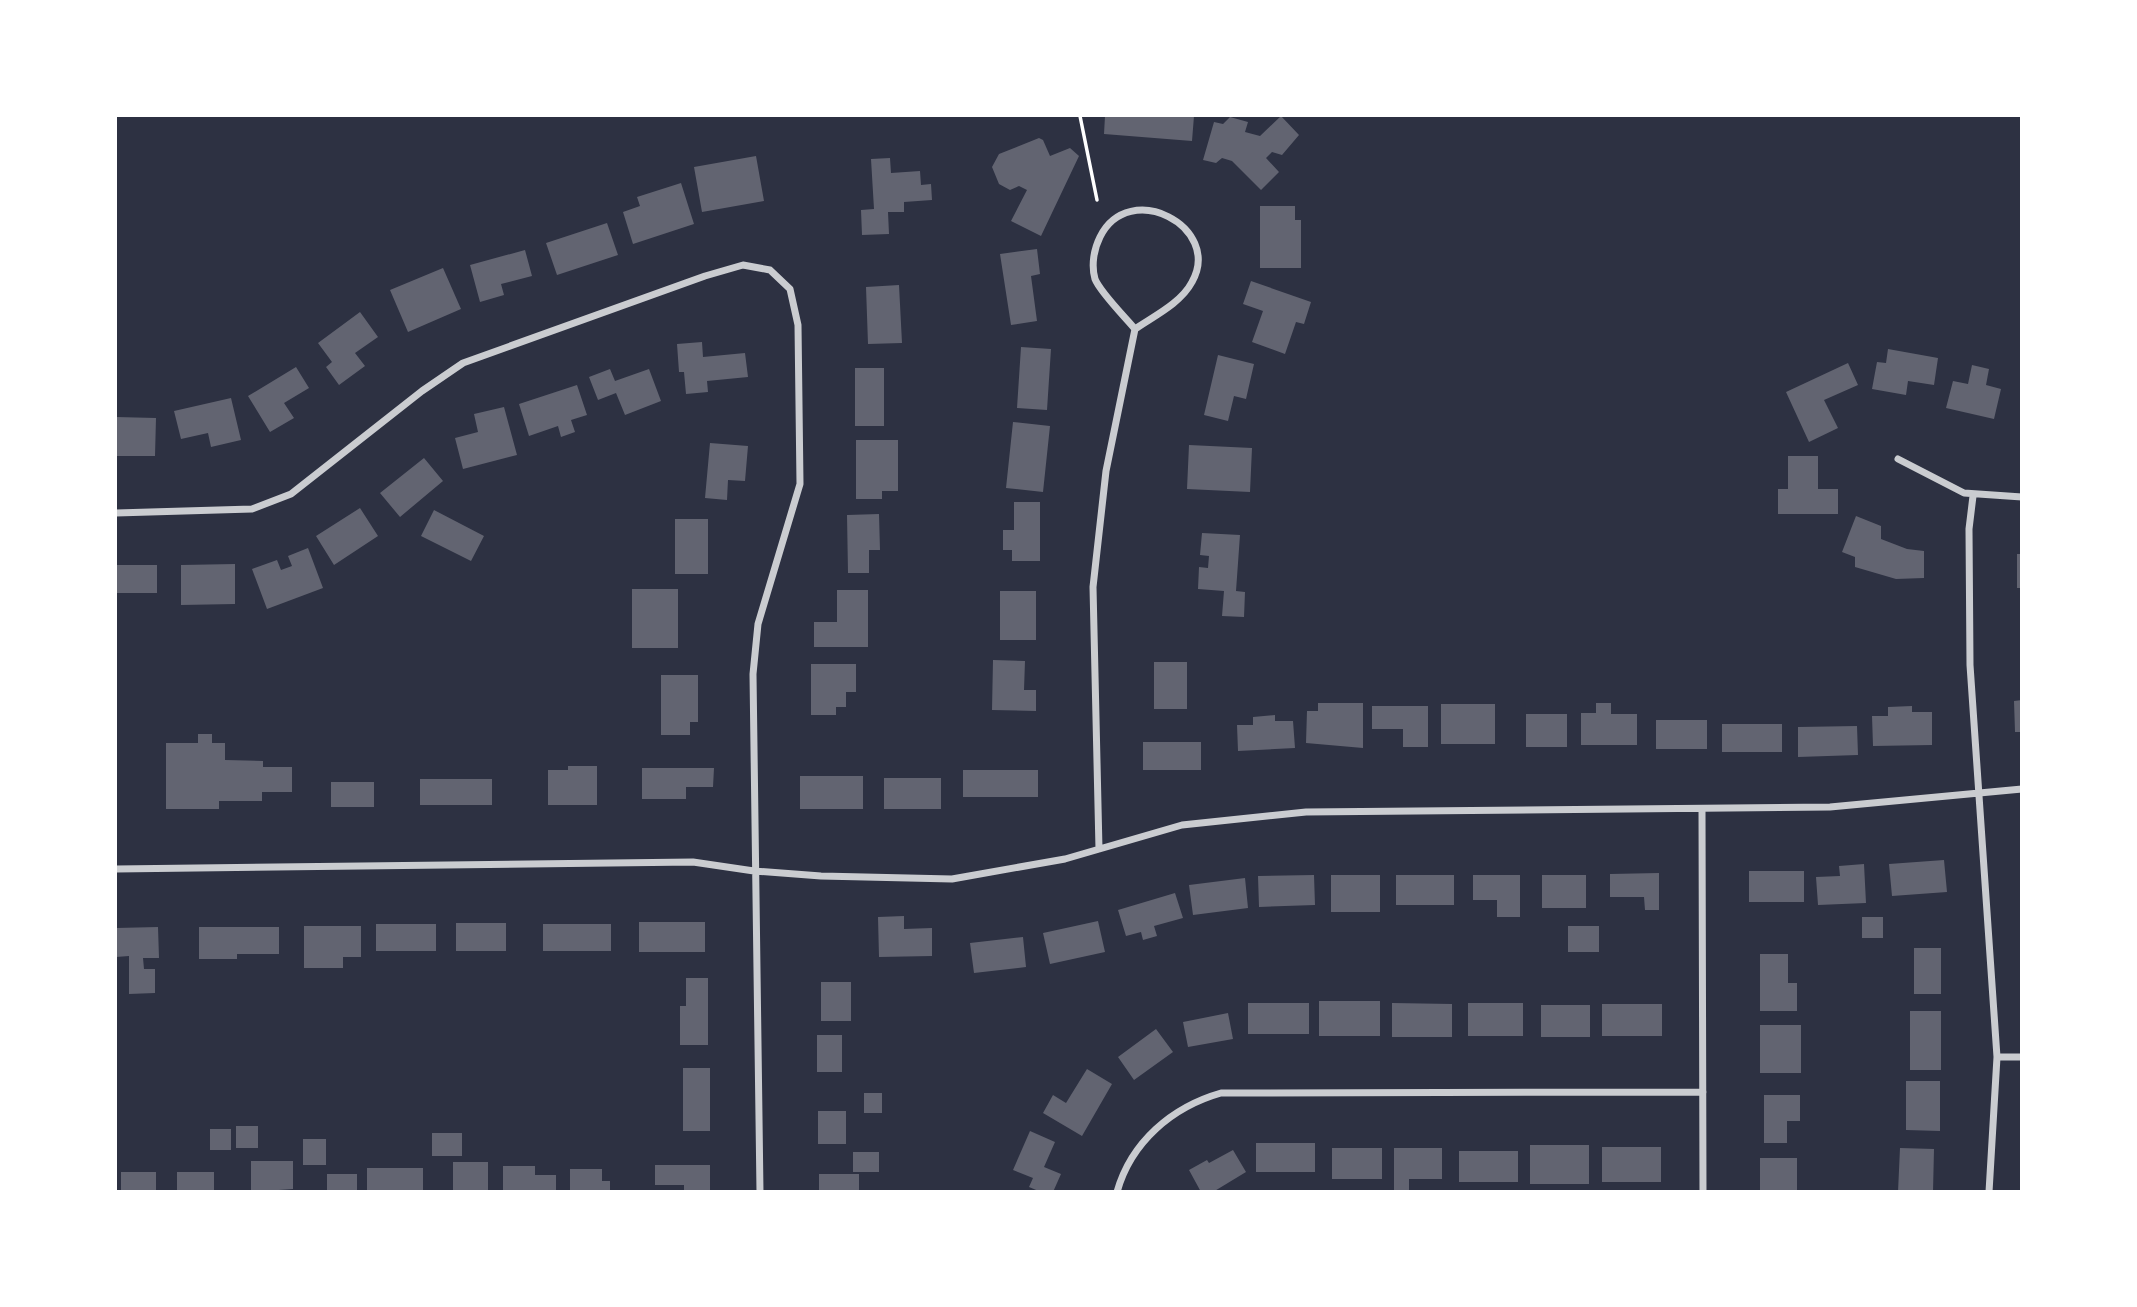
<svg xmlns="http://www.w3.org/2000/svg" width="2137" height="1307" viewBox="0 0 2137 1307" font-family="'Crimson Pro',serif">
<style>
.building{fill:#626471}
.lines{fill:none;stroke-linecap:round;stroke-linejoin:round}
.path{stroke:#fff;stroke-width:3.5}
.minor{stroke:#caccd0;stroke-width:7}
</style>
<rect width="100%" height="100%" fill="#2d3142"/>
<path class="building" d="M1105 116H1194L1192 141 1104 134Z
M1281 116 1299 135 1282 155 1272 152 1266 158 1279 172 1261 190 1232 161 1222 158 1216 163 1203 160 1214 122 1223 124 1230 117 1248 122 1245 132 1260 136Z
M1039 138 1043 140 1050 156 1070 148 1079 156 1041 236 1011 221 1027 190 1019 186 1010 190 999 184 992 167 999 154Z
M756 156 764 201 702 212 694 167Z
M890 158 891 173 920 171 921 185 931 184 932 200 904 202V212H888L889 234 862 235 861 210 874 209 871 159Z
M681 183 694 224 633 244 623 212 640 206 637 197Z
M1260 206H1295V220H1301V268H1260Z
M607 223 618 255 557 275 546 243Z
M1037 249 1040 274 1031 276 1037 321 1011 325 1000 254Z
M525 250 532 276 501 284 504 295 480 302 470 265Z
M443 268 461 309 408 332 390 290Z
M1251 281 1311 302 1304 324 1296 322 1285 354 1252 342 1263 311 1243 304Z
M899 285 902 343 868 344 866 287Z
M360 312 378 337 355 353 365 366 339 385 326 367 332 362 318 343Z
M702 342 703 357 745 353 748 377 707 381 708 392 686 394 684 372H679L677 344Z
M1021 347 1051 349 1047 410 1017 408Z
M1888 349 1938 358 1934 385 1908 381 1906 395 1872 389 1877 362 1886 363Z
M1218 355 1254 364 1246 399 1234 396 1228 421 1204 415Z
M1848 363 1858 385 1824 400 1838 428 1809 442 1786 392Z
M1972 365 1989 369 1986 385 2001 389 1994 419 1946 408 1953 381 1968 384Z
M296 367 309 388 284 403 294 418 270 432 248 396Z
M855 368H884V426H855Z
M610 369 615 381 649 369 661 401 625 415 616 393 598 400 589 377Z
M577 385 587 415 571 420 575 432 561 437 558 426 529 436 519 404Z
M231 398 241 440 211 447 208 433 181 439 174 411Z
M504 407 517 455 463 469 455 438 478 432 474 414Z
M116 417 156 418 155 456H116Z
M1013 422 1050 426 1043 492 1006 488Z
M856 440H898V491H882V499H856Z
M710 443 748 446 745 481 728 480 727 500 705 498Z
M1189 445 1252 448 1250 492 1187 489Z
M1788 456H1818V489H1838V514H1778V489H1788Z
M424 458 443 481 400 517 380 493Z
M1014 502H1040V561H1012V550H1003V530H1014Z
M360 508 378 536 334 565 316 536Z
M434 510 484 536 471 561 421 536Z
M879 514 880 550H869V573H848L847 515Z
M1856 516 1881 526V539L1907 549 1924 551V578L1896 579 1855 567V557L1842 552Z
M675 519H708V574H675Z
M1202 533 1240 535 1236 591 1245 592 1244 617 1222 616 1224 591 1198 589 1199 567 1208 568 1209 556 1200 555Z
M308 548 323 588 267 609 252 569 277 560 281 570 292 566 288 556Z
M2017 554H2022V588H2017Z
M235 564V604L181 605V565Z
M116 565H157V593H116Z
M632 589H678V648H632Z
M837 590H868V647H814V622H837Z
M1000 591H1036V640H1000Z
M993 660 1025 661 1024 690H1036V711L992 710Z
M1154 662H1187V709H1154Z
M811 664H856V692H846V707H836V715H811Z
M661 675H698V722H690V735H661Z
M2022 700V732H2015L2014 701Z
M1318 703H1363V748L1306 743 1307 711H1318Z
M1596 703H1611V714H1637V745H1581V713H1596Z
M1441 704H1495V744H1441Z
M1372 706H1428V747H1403V729H1372Z
M1912 706V712H1932V745L1873 746 1872 716H1888V707Z
M1526 714H1567V747H1526Z
M1275 715V721H1293L1295 748 1238 751 1237 725H1253V717Z
M1656 720H1707V749H1656Z
M1722 724H1782V752H1722Z
M1857 726 1858 755 1798 757V727Z
M198 734H212V743H225V760L263 761V767H292V792H262V801H219V809H166V743H198Z
M1143 742H1201V770H1143Z
M568 766H597V805H548V770H568Z
M642 768H714L713 787H686V799H642Z
M963 770H1038V797H963Z
M800 776H863V809H800Z
M884 778H941V809H884Z
M420 779H492V805H420Z
M331 782H374V807H331Z
M1944 860 1947 892 1892 896 1889 864Z
M1864 864 1866 903 1818 905 1816 877 1840 876 1839 866Z
M1749 871H1804V902H1749Z
M1659 873V910H1645L1644 897H1610V874Z
M1314 875 1315 905 1259 907 1258 876Z
M1331 875H1380V912H1331Z
M1396 875H1454V905H1396Z
M1473 875H1520V917H1497V900H1473Z
M1542 875H1586V908H1542Z
M1245 878 1248 908 1193 915 1189 885Z
M1175 893 1183 918 1154 926 1157 936 1143 940 1141 932 1126 936 1118 910Z
M904 916V929L932 928V956L879 957 878 917Z
M1862 917H1883V938H1862Z
M1098 921 1105 952 1050 964 1043 933Z
M639 922H705V952H639Z
M456 923H506V951H456Z
M376 924H436V951H376Z
M543 924H611V951H543Z
M304 926H361V957H343V968H304Z
M1568 926H1599V952H1568Z
M158 927 159 958H143L144 969H155V993L129 994V956L116 957V928Z
M199 927H279V954H237V959H199Z
M1023 937 1026 967 974 973 970 943Z
M1914 948H1941V994H1914Z
M1760 954H1788V983H1797V1011H1760Z
M686 978H708V1045H680V1006H686Z
M821 982H851V1021H821Z
M1319 1001H1380V1036H1319Z
M1248 1003H1309V1034H1248Z
M1392 1003 1452 1004V1037H1392Z
M1468 1003H1523V1036H1468Z
M1602 1004H1662V1036H1602Z
M1541 1005H1590V1037H1541Z
M1910 1011H1941V1070H1910Z
M1228 1013 1233 1039 1188 1047 1183 1022Z
M1760 1025H1801V1073H1760Z
M1156 1029 1173 1052 1134 1080 1118 1057Z
M817 1035H842V1072H817Z
M683 1068H710V1131H683Z
M1087 1069 1112 1084 1082 1136 1043 1113 1053 1095 1066 1103Z
M1906 1081H1940V1131L1906 1130Z
M864 1093H882V1113H864Z
M1764 1095H1800V1121H1787V1143H1764Z
M818 1111H846V1144H818Z
M236 1126H258V1148H236Z
M210 1129H231V1150H210Z
M1030 1131 1055 1142 1044 1167 1061 1174 1053 1192H1041L1029 1187 1033 1178 1013 1170Z
M432 1133H462V1156H432Z
M303 1139H326V1165H303Z
M1256 1143H1315V1172H1256Z
M1530 1145H1589V1184H1530Z
M1602 1147H1661V1182H1602Z
M1332 1148H1382V1179H1332Z
M1394 1148H1442V1179H1409V1190H1394Z
M1900 1148 1934 1149 1933 1192H1898Z
M1233 1150 1246 1172 1213 1192H1201L1189 1170 1207 1160 1209 1163Z
M1459 1151H1518V1182H1459Z
M853 1152H879V1172H853Z
M1760 1158H1797V1192H1760Z
M251 1161H293V1189L251 1192Z
M453 1162H488V1192H453Z
M655 1165H710V1192H684V1185H655Z
M503 1166H535V1175H556V1192H503Z
M367 1168H423V1192H367Z
M570 1169H602V1181H610V1192H570Z
M121 1172H156V1192H121Z
M177 1172H214V1192H177Z
M327 1174H357V1192H327Z
M819 1174H859V1192H819Z"/>
<g class="lines">
<path class="path" d="M1080 116 1097 200"/>
<path class="minor" d="M1898 459 1964 493 2022 497
M1973 496 1969 529 1970 665 1997 1057 1989 1192
M116 513 252 509 291 494 422 391 463 363 705 276 743 265 770 270 790 289 798 325 800 484 758 624 753 674 760 1192
M1702 809 1703 1192
M1099 849 1093 587 1106 471 1135 329C1154 316 1181 303 1192 282 1223 227 1129 178 1100 237 1094 249 1091 265 1095 279 1100 292 1125 317 1135 329
M116 869 693 862 754 871 821 876 952 879 1065 859 1182 825 1306 812 1830 807 2022 789
M1997 1057H2022
M1117 1192C1131 1142 1172 1107 1221 1093L1703 1092"/>
</g>
<rect width="2137" height="1307" fill="none" stroke="#ffffff" stroke-width="234"/>
</svg>
